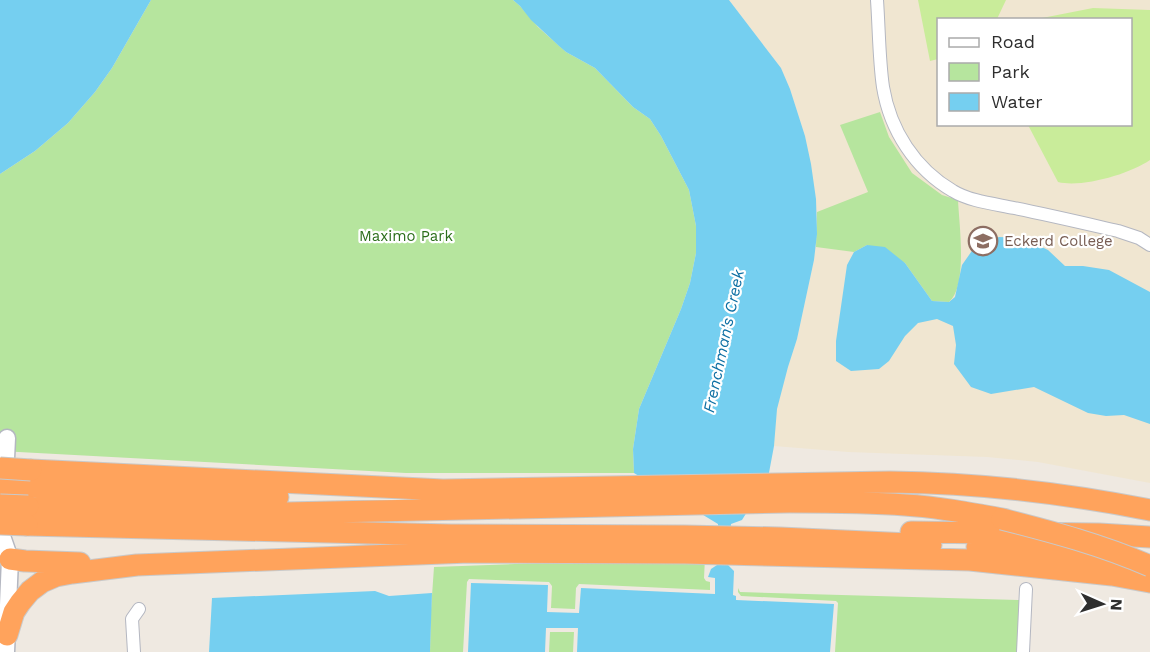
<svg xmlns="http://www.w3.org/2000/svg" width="1150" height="652" viewBox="0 0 1150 652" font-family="'Work Sans',sans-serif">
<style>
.education{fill:#f0e6d1;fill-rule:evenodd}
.green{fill:#b6e59e}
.pitch{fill:#c9ec9a}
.water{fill:#75cff0}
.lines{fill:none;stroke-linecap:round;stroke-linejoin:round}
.street-casing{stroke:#b4b7c1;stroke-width:14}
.secondary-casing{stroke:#b4b7c1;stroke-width:19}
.highway-casing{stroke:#c9c9c9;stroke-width:23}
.street{stroke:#fff;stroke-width:12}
.secondary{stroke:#fff;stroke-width:16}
.highway{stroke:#ffa35c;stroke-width:21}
.highway-bridge-casing{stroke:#c9c9c9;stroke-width:23;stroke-linecap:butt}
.highway-bridge{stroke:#ffa35c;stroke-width:21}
.labels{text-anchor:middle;stroke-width:4.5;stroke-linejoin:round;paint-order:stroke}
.park-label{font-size:15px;fill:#2c6e1b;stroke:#fff}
.education-label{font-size:15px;fill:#785e54;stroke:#fff;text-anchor:start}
.water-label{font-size:16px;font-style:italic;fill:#0d6fa3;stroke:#fff}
</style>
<rect width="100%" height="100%" fill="#efe9e1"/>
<path class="education" d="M729 0H1150V483L1038 462 987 457 848 452 774 446 776 409 788 367 797 339 814 260 816 199 805 136 790 89 781 68ZM938 20H1130V124H938Z"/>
<path class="green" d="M151 0H513L520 6 538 27 566 52 595 68 633 107 650 119 661 136 689 190 696 226V253L690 283 681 309 639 409 633 449 634 473H406L0 451V174L35 151 68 123 95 92 112 68Z
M880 112 889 137 912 173 942 195 958 200C959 224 968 286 949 302L932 301 905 263 867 245 854 252 816 247 817 212 868 192 840 125Z
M676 558H705L704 578 706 581 710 582V590L579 584 576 588 575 609 551 608 552 586 549 582 469 579 467 582 463 652H430L431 610 434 567Z
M738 588 740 592 1020 600 1018 652H835L838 603 836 601 741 596 738 592Z
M550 632H574L573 652H549Z"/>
<path class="pitch" d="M918 0H1006L997 19 938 20V59L930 61Z
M1093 8 1150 10V160C1130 174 1082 188 1058 182L1028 125 1130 124V20L1037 19Z"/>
<path class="water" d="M0 0H151L112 68 95 92 68 123 35 151 0 174Z
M513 0H729L781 68 790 89 805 136 811 164 816 199 817 234 814 260 797 339 788 367 777 409 774 446 768 478 742 520 731 524 728 565 734 571 733 595 736 596V600L834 604 830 652H577L578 628H546L545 652H468L471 583 548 585 547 612 579 613 581 588 715 594V578L708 577 711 569 717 565 718 524 634 473 633 449 639 409 681 309 690 283 696 253V226L689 190 661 136 650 119 633 107 595 68 566 52 559 46 531 20 520 6Z
M999 237 1023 238 1048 250 1065 266H1083L1109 270 1150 292V424L1124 415 1106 416 1088 413 1034 387 991 394 971 387 954 364 956 345 953 326 937 319 918 323 905 336 889 361 879 369 851 371 836 361V341L847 265 854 252 867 245 885 247 905 263 932 301 949 302 955 297 962 265 976 245Z
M375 591 389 596 432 593 430 652H209L212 598Z"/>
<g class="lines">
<g class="street-casing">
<path id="street" d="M877 0C879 28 879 60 883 87 890 130 915 169 953 191 969 201 995 204 1014 208 1049 215 1083 223 1118 231L1139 238 1150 245
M134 652 132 619 139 609
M1023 652 1026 589"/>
</g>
<g class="secondary-casing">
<path id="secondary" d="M5 479 7 438
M3 513 2 536 10 559 6 652"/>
</g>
<g class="highway-casing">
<path id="highway" d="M31 470 443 490 890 482C977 483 1065 493 1150 510
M0 486 278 497
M28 506 147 511 286 513 789 502C827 502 867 502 905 505 938 507 970 513 1002 519
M27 525 451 535 685 536 780 538 931 545
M911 532 1099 534 1150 537
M977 547 1059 553 1126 561
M10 559 25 561 80 563
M7 635 14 612 20 603 30 591 42 582 56 576 72 573 137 565 469 552 685 553 970 560 1112 575 1150 582"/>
</g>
<use href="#street" class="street"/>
<use href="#secondary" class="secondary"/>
<use href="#highway" class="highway"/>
<g class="highway-bridge-casing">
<path id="highway-bridge" d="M0 468 31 470
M0 505 28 506
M1002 519C1053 532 1102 545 1150 566
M0 524 27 525"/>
</g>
<use href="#highway-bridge" class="highway-bridge"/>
</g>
<defs>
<g id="university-ring" transform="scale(1.5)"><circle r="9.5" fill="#fff" stroke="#8d6e63" stroke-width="1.5"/><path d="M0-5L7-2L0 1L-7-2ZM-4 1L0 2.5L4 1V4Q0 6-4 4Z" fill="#8d6e63"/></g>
</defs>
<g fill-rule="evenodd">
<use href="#university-ring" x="983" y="241"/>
</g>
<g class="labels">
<g class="park-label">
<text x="406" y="241">Maximo Park</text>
</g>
<g class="education-label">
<text x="1004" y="246">Eckerd College</text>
</g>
<g class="water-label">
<text transform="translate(723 341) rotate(-78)" y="6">Frenchman's Creek</text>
</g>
</g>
<rect x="937" y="18" width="195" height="108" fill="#ffffff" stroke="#ababab" stroke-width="1.5"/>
<rect x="949" y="38" width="30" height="9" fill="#ffffff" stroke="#ababab" stroke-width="1.5"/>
<text x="991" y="48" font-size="18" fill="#2e2e2e">Road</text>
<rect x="949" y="63" width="30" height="18" fill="#b6e59e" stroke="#ababab" stroke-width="1.5"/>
<text x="991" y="78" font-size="18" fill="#2e2e2e">Park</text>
<rect x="949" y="93" width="30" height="18" fill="#75cff0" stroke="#ababab" stroke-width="1.5"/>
<text x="991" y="108" font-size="18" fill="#2e2e2e">Water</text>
<g transform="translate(1102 604) rotate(93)" stroke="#ffffff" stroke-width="4.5" paint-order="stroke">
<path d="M0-4.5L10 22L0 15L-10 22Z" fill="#2e2e2e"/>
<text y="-9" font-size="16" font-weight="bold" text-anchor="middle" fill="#2e2e2e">N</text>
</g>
</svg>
